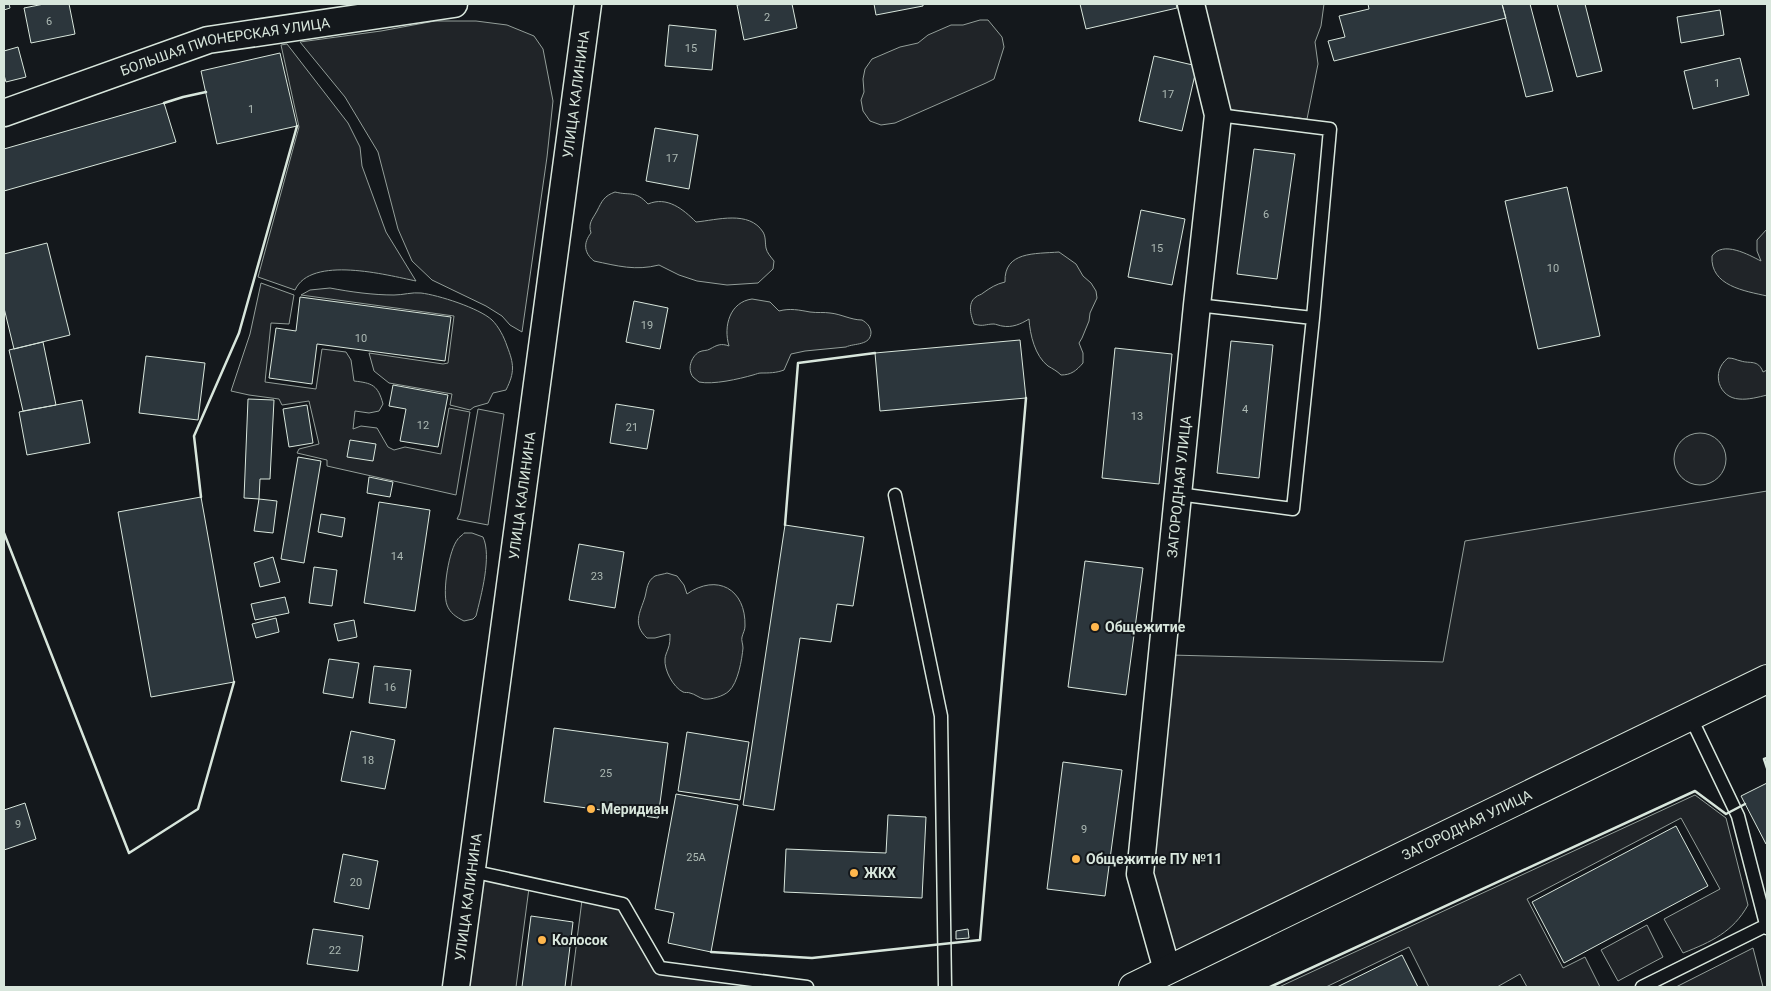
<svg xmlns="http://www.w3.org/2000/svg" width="1771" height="991" viewBox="0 0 1771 991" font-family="Roboto,sans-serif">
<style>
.green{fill:#202428;stroke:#939e99}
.building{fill:#2c363c;stroke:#d8e6dc}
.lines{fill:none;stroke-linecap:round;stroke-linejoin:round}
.service-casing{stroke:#d8e6dc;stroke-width:15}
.minor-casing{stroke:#d8e6dc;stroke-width:29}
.trunk-casing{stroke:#d8e6dc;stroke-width:30}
.service{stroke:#14181c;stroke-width:12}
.minor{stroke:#14181c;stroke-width:26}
.trunk{stroke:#14181c;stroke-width:28}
.wall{stroke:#d8e6dc;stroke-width:2.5}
.poi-dot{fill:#ffb74d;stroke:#14181c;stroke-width:2}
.labels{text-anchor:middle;stroke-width:4;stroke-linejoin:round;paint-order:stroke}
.number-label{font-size:11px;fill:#adbab4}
.street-label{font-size:14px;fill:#d8e6dc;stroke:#14181c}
.poi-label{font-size:14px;font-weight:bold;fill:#d8e6dc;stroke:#14181c;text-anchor:start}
</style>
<rect width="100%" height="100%" fill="#14181c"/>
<path class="green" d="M1197 4H1324L1321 26 1315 42 1318 64 1307 119 1223 109Z
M980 20H988L1002 37 1004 47 994 79 986 83 895 123 881 125 870 121 863 111 861 100 864 92 863 79 865 69 872 59 900 47 918 43 928 35 951 25H963Z
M435 21H476L507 25 534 36 543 49 553 101 547 157 522 332 510 325 502 316 486 306 432 280 412 261 398 229 378 152 345 97 300 42 381 31Z
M287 44 348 123 360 147 362 166 386 232 416 281C387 275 311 255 295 290L258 277 299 127 281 45Z
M615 192C631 196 635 190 648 204 667 196 683 209 696 222 717 220 749 210 763 232 766 237 765 243 766 248 767 253 771 257 774 261L773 269 758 283 727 285 697 281 679 275 659 265C635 271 618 266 594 261 584 253 583 243 591 233 588 223 592 220 597 211 602 201 604 196 615 192Z
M1767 229V296C1745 291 1710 286 1712 256 1723 240 1749 255 1761 261L1757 251V240Z
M1059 252 1076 264 1083 276 1091 283 1096 291 1097 298 1090 313 1089 321 1082 338 1079 343 1083 353V363C1076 371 1071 375 1061 375 1057 371 1053 369 1048 366 1035 356 1030 335 1029 319 1021 324 1012 328 1002 326 1001 326 995 324 994 324 985 324 984 327 974 324 971 316 967 303 976 297 978 295 981 295 983 293 990 288 996 284 1005 282 1004 251 1035 254 1059 252Z
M261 283 294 295 289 324 271 323 265 382 316 389 322 349 346 352 351 360 354 381C372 383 378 385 383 404L379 411 369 413 355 411 353 429 361 426 377 428 388 447 394 450 405 447 441 454 449 408 470 412 456 495 327 466V460L297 453 299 449 319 444 309 401 282 405 279 399 249 395 231 391 250 334Z
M330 288C351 292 373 295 394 295 403 295 412 292 421 293 438 295 479 308 492 320 499 327 504 337 507 346 514 364 515 372 506 390L493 393 488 403 474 407 470 410 450 405 452 394 389 383 374 371 369 353 443 364 448 363 454 316 301 295 310 290Z
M752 299 770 302 779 311C790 308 799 310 810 312 817 313 824 312 830 313 841 314 851 320 862 320 867 323 870 326 871 332 871 346 854 343 846 347L805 351 791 354 784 370C776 373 769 373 761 373 758 373 757 374 753 375 739 379 713 385 699 382 697 380 695 379 693 377 687 369 691 357 699 352 703 350 707 351 710 349 717 345 721 343 729 346 723 326 730 302 752 299Z
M1728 358C1734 358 1736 360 1741 361 1750 364 1758 359 1763 372L1767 370V395C1759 397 1748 400 1739 399 1719 398 1710 372 1728 358Z
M478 409 504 414 488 525 457 519 460 513Z
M1674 459a26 26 0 1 1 52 0a26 26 0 1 1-52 0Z
M1767 491V674L1171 963 1145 874 1170 655 1443 662 1465 541Z
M464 533H472L483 537C492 556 481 596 476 616L473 619 464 621C456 617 450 613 447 605 442 592 449 549 458 539 458 538 464 534 464 533Z
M667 573 677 576 684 585 687 594C717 573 746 589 745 626 745 630 743 633 742 637 741 640 743 644 743 648 742 659 738 683 729 691 724 696 711 700 704 699 699 698 695 694 690 693 688 692 685 693 683 692 673 687 664 670 665 659 665 656 667 652 668 649 670 644 670 639 670 634L655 638H647C632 624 640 613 645 597 647 589 647 581 655 576 658 575 664 574 667 573Z
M1695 795 1726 818 1748 905C1733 932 1711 942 1683 953L1664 919 1720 889 1681 818 1527 899 1563 968 1585 957 1600 987H1527L1520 974 1497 987H1429L1409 947 1326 987H1279Z
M476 878 529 888 516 987H461Z
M582 900 618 908 655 970 777 987H571Z
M1647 925 1663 957 1618 981 1601 950Z
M1753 948 1763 987H1676Z"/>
<path class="building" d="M4 4H9L10 8 4 10Z
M44 4H69L75 34 31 43 24 8Z
M744 4H792L797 28 744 40 737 5Z
M874 4H923V6L876 15Z
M1080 4H1176L1177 8 1086 29Z
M1368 4H1502L1506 18 1334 61 1328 41 1345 37 1339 16 1369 9Z
M1502 4H1530L1553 91 1526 97Z
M1557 4H1585L1602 71 1577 77Z
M1720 10 1724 35 1681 43 1677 17Z
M669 25 716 30 712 70 665 66Z
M18 47 26 77 6 82 4 75V51Z
M280 53 297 126 217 144 201 71Z
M1154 56 1197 66 1182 131 1139 121Z
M1740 58 1749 95 1693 109 1684 71Z
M164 103 176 142 4 191V149Z
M655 128 698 135 689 189 646 181Z
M1254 149 1295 154 1277 279 1237 274Z
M1567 187 1600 336 1538 349 1505 201Z
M1141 210 1185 219 1172 285 1128 277Z
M47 243 70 335 14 349 4 308V254Z
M300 297 451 317 445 361 317 344 312 384 269 378 276 328 296 331Z
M634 301 668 308 660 349 626 342Z
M1020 340 1026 398 880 411 875 353Z
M1231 341 1273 345 1259 478 1217 473Z
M43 342 56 405 23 411 9 350Z
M1115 348 1172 354 1159 484 1102 478Z
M146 356 205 363 198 420 139 413Z
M393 385 448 395 438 447 400 441 406 409 389 406Z
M248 399 274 400 270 479H260L259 499 244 498Z
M82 400 90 443 27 455 19 412Z
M616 404 654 410 647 449 610 443Z
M307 405 313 443 289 447 283 409Z
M350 440 376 444 373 461 347 457Z
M298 457 321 461 304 563 281 559Z
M369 477 393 482 390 497 367 493Z
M201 497 234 682 151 697 118 512Z
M259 499 277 501 273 533 254 531Z
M379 502 430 510 415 611 364 603Z
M321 514 345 518 342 537 318 532Z
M785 525 864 537 853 606 837 604 831 642 800 638 774 810 743 805Z
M579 544 624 552 615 608 569 600Z
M273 557 280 582 260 587 254 563Z
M1085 561 1143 568 1126 695 1068 687Z
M314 567 337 570 332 606 309 603Z
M285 597 289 613 255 620 251 604Z
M276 618 279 632 256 638 252 624Z
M354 620 357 637 338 641 334 624Z
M329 659 359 663 353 698 323 693Z
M374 666 411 670 406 708 369 703Z
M554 728 668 743 658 818 544 802Z
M351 731 395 740 385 789 341 781Z
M687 732 749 742 740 800 678 791Z
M1063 762 1122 770 1105 896 1047 889Z
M1767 783V843L1766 844 1741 796Z
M676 794 738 805 711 952 668 943 674 913 655 909Z
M25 803 36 839 4 850V810Z
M888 815 926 817 922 898 784 892 786 849 886 853Z
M1676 826 1708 886 1564 963 1532 902Z
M343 854 378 861 369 909 334 902Z
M531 916 573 922 565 987H522Z
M313 929 363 936 358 971 307 964Z
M968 929 969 938 956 939V931Z
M1402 955 1418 987H1337Z"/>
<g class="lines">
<g class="service-casing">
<path id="service" d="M1197 305 1313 318
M1178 494 1293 509 1313 318 1330 129 1218 115
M895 495 941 716 945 987
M1690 716 1738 816 1767 928
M471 871 623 904 660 968 807 987
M1642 987 1767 925"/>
</g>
<g class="minor-casing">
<g id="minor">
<path id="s1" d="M4 113 208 40 454 4"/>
<path id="s2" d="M1167 970 1140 874 1197 305 1218 115 1191 4"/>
<path id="s3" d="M456 987 588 4"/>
</g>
</g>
<g class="trunk-casing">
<g id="trunk">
<path id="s4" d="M1133 987 1767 679"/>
</g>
</g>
<use href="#service" class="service"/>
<use href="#minor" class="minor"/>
<use href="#trunk" class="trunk"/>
<path class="wall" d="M164 103 183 97 206 92
M201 497 194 436 239 333 297 126
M785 525 798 363 875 353
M4 533 129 853 198 809 234 682
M1767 758 1764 759 1767 768
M711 952 812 958 980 940 1026 398
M1270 987 1695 791 1726 814 1745 804"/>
</g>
<g class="poi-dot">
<circle cx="1095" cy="627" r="5"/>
<circle cx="591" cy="809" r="5"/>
<circle cx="1076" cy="859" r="5"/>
<circle cx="854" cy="873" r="5"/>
<circle cx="542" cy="940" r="5"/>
</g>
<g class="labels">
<g class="number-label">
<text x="767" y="21">2</text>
<text x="49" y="25">6</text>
<text x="691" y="52">15</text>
<text x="1717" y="87">1</text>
<text x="1168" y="98">17</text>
<text x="251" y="113">1</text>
<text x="672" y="162">17</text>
<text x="1266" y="218">6</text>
<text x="1157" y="252">15</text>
<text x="1553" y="272">10</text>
<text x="647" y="329">19</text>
<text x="361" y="342">10</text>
<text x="1245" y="413">4</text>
<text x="1137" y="420">13</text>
<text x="423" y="429">12</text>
<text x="632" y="431">21</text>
<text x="397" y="560">14</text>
<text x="597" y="580">23</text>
<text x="390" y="691">16</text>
<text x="368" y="764">18</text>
<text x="606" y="777">25</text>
<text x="18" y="828">9</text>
<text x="1084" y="833">9</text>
<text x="696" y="861">25А</text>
<text x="356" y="886">20</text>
<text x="335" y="954">22</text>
</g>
<g class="street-label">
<text dy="5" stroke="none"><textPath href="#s1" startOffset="232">БОЛЬШАЯ ПИОНЕРСКАЯ УЛИЦА</textPath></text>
<text dy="5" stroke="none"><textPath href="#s3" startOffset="901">УЛИЦА КАЛИНИНА</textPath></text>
<text dy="5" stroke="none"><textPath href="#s2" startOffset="489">ЗАГОРОДНАЯ УЛИЦА</textPath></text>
<text dy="5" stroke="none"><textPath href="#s3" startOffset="496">УЛИЦА КАЛИНИНА</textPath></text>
<text dy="5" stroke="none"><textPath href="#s4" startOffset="371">ЗАГОРОДНАЯ УЛИЦА</textPath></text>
<text dy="5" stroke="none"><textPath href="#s3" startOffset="91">УЛИЦА КАЛИНИНА</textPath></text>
</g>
<g class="poi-label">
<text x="1105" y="632">Общежитие</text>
<text x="601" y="814">Меридиан</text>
<text x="1086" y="864">Общежитие ПУ №11</text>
<text x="864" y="878">ЖКХ</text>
<text x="552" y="945">Колосок</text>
</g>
</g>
<rect width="1771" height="991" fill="none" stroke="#d8e6dc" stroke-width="10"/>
</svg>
